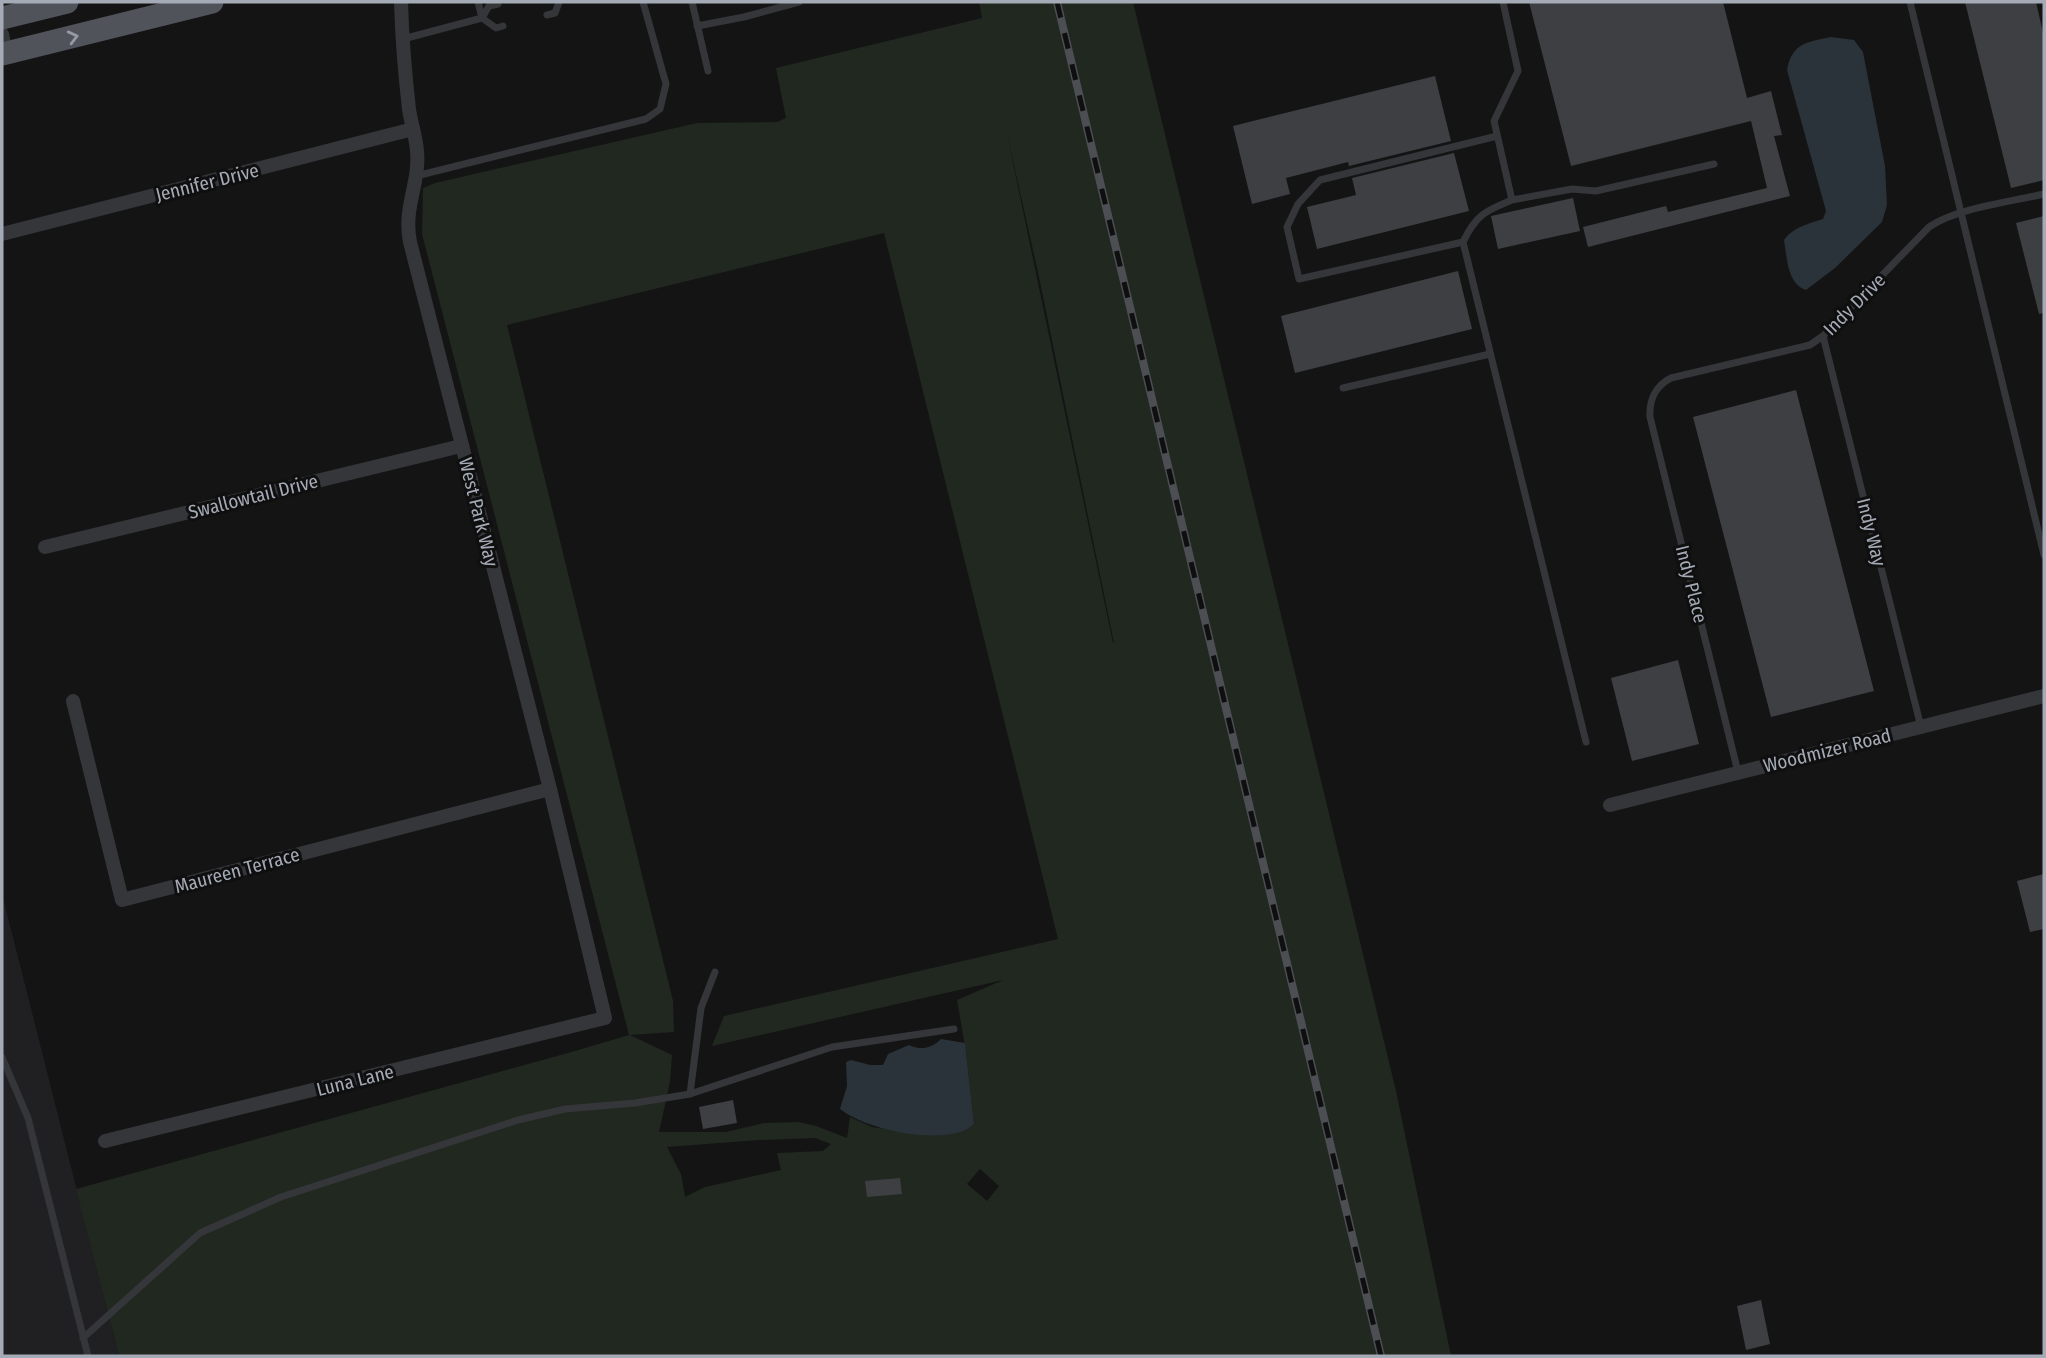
<svg xmlns="http://www.w3.org/2000/svg" width="2046" height="1358" viewBox="0 0 2046 1358" font-family="'Fira Sans Condensed',sans-serif">
<style>
.built{fill:#202022}
.green{fill:#202820;fill-rule:evenodd}
.water{fill:#2a3339}
.building{fill:#3e3f42}
.lines{fill:none;stroke-linecap:round;stroke-linejoin:round}
.lane{stroke:#35363a;stroke-width:7}
.street{stroke:#35363a;stroke-width:14}
.primary{stroke:#51535a;stroke-width:23}
.rail-casing{stroke:#4c4e54;stroke-width:8}
.rail{stroke:#0f0f10;stroke-width:5;stroke-dasharray:16;stroke-linecap:butt}
.oneway{stroke:#9499a4}
.labels{text-anchor:middle;stroke-width:6;stroke-linejoin:round;paint-order:stroke}
.street-label{font-size:19px;fill:#a5abb6;stroke:#0f0f10}
</style>
<rect width="100%" height="100%" fill="#141415"/>
<path class="built" d="M2 894 115 1341 119 1356H2Z"/>
<path class="green" d="M979 2H1133L1396 1091 1451 1356H119L76 1189 568 1053 629 1035 422 234 423 188 435 183 697 123 778 122 786 118 776 68 982 18ZM1007 134 1039 277 1114 643H1113ZM884 233 1058 939 724 1016 712 1046 1003 980 957 1000 966 1052 974 1124 893 1130 872 1127 850 1117 847 1138 816 1126 798 1122 764 1123 726 1132H659L670 1082 672 1055 630 1035 674 1032 673 1001 507 325ZM815 1138 831 1144 823 1151 777 1153 781 1170 705 1187 685 1197 681 1174 667 1147 759 1140ZM980 1169 999 1186 987 1201 967 1184Z"/>
<path class="water" d="M1831 37 1854 40 1863 52 1885 166 1887 205 1882 222 1835 268 1806 290C1787 284 1787 257 1784 240 1793 227 1808 224 1823 219L1826 211 1787 70C1792 43 1807 42 1831 37Z
M941 1039 965 1043 974 1124C970 1127 965 1131 960 1132 928 1142 865 1129 840 1109L847 1086 846 1062 851 1060 870 1065H883L888 1054 909 1045C921 1051 932 1048 941 1039Z"/>
<path class="building" d="M1529 2H1723L1747 98 1771 91 1782 135 1774 136 1790 196 1588 247 1583 227 1666 206 1668 212 1767 188 1751 121 1571 166Z
M1965 2H2036L2044 37V180L2011 188Z
M1435 76 1451 141 1349 166 1348 162 1286 178 1290 194 1252 204 1233 126Z
M1454 153 1469 211 1317 249 1307 207 1356 195 1352 178Z
M1573 198 1580 231 1498 249 1491 216Z
M2044 216V313L2039 314 2016 223Z
M1458 271 1472 329 1295 373 1281 316Z
M1796 390 1874 691 1771 717 1693 417Z
M1678 660 1699 744 1632 761 1611 678Z
M2044 874V929L2030 932 2017 881Z
M733 1100 737 1123 703 1129 699 1107Z
M900 1178 902 1194 867 1197 865 1181Z
M1761 1300 1770 1344 1746 1350 1737 1306Z"/>
<g class="lines">
<path class="lane" d="M692 2 708 71
M1503 2 1518 71 1494 121 1512 200 1572 189 1596 191 1714 164
M1910 2 2044 555
M498 4 489 6 482 18 496 28 503 26
M547 15 555 13 559 2
M697 26 744 17 799 2
M403 39 482 18 478 2
M1497 136 1320 180 1298 204 1287 227 1299 279 1463 242 1586 742
M416 176 646 119 660 109 666 84 643 2
M1463 242C1476 215 1485 211 1512 200
M1823 336 1921 727
M1343 388 1490 354
M1738 772 1650 417C1649 401 1655 386 1671 378L1810 345 1823 336 1929 227C1957 208 2010 202 2044 194
M2 1057 28 1118 88 1356
M690 1094 701 1008 715 972
M83 1338 200 1233 281 1197 518 1120 565 1109 635 1103 690 1094 832 1047 954 1029"/>
<path class="street" d="M2 34 6 53
M2 234 413 129
M45 547 461 446
M73 701 122 900 550 789
M1610 805 2044 696
M105 1141 605 1018 550 789 410 242C403 207 420 184 417 151 416 137 411 123 409 109 405 74 402 38 401 2"/>
<path class="primary" d="M2 18 67 2
M2 54 212 2"/>
<g class="rail-casing">
<path id="rail" d="M1057 2 1381 1356"/>
</g>
<use href="#rail" class="rail"/>
</g>
<defs><path id="oneway-chevron" d="M-2-3.5L2.5 0L-2 3.5" fill="none" stroke-width="1.6" stroke-linecap="round" stroke-linejoin="round" transform="scale(1.75)"/></defs>
<use class="oneway" href="#oneway-chevron" transform="translate(73 37) rotate(-14)"/>
<g class="labels">
<g class="street-label">
<text transform="translate(207 182) rotate(-14)" y="7">Jennifer Drive</text>
<text transform="translate(1854 304) rotate(-45)" y="7">Indy Drive</text>
<text transform="translate(253 496) rotate(-14)" y="7">Swallowtail Drive</text>
<text transform="translate(479 512) rotate(76)" y="7">West Park Way</text>
<text transform="translate(1872 532) rotate(76)" y="7">Indy Way</text>
<text transform="translate(1692 584) rotate(76)" y="7">Indy Place</text>
<text transform="translate(1827 750) rotate(-14)" y="7">Woodmizer Road</text>
<text transform="translate(237 870) rotate(-15)" y="7">Maureen Terrace</text>
<text transform="translate(355 1080) rotate(-14)" y="7">Luna Lane</text>
</g>
</g>
<rect width="2046" height="1358" fill="none" stroke="#a5abb6" stroke-width="7"/>
</svg>
